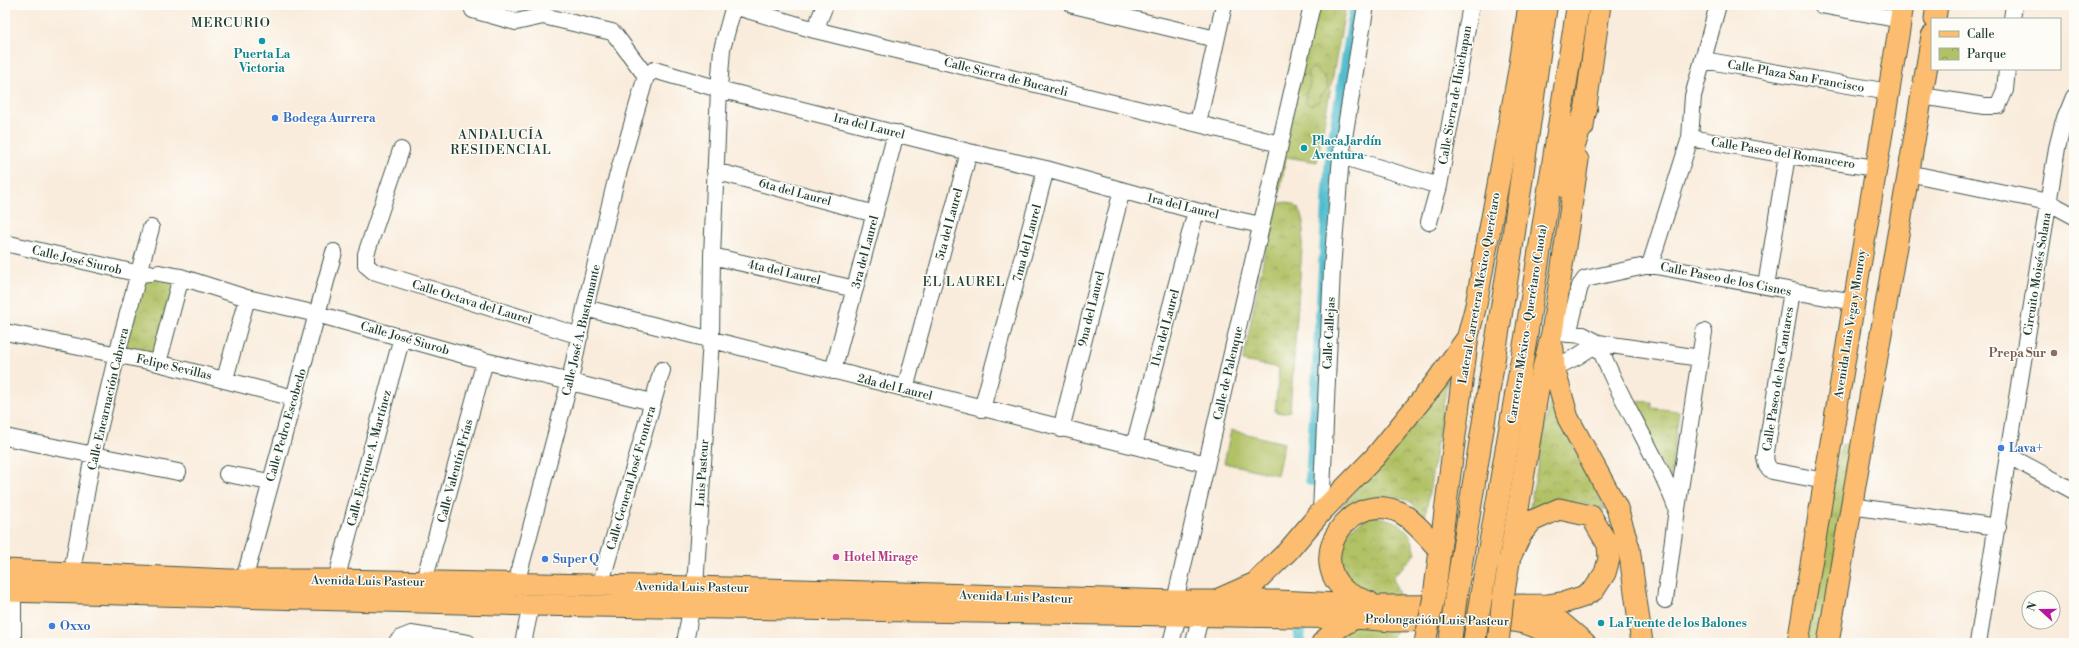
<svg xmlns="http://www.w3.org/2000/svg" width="2079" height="648" viewBox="0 0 2079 648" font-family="'Libre Bodoni',serif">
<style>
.park{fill:url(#park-crowns);stroke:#687f4c}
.pitch{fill:#b1c165;stroke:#687f4c}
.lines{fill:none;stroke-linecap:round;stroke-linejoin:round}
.canal{stroke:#53bdcf;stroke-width:12}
.minor-casing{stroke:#40574d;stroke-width:18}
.major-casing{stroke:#40574d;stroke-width:23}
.highway-casing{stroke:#40574d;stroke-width:24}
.minor{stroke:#fff;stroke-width:16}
.major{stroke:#fcbd6f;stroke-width:21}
.highway{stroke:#fcbd6f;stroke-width:22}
.major-bridge-casing{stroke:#40574d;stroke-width:23;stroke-linecap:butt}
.highway-bridge-casing{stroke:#40574d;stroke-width:24;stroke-linecap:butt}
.major-bridge{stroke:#fcbd6f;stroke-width:21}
.highway-bridge{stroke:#fcbd6f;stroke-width:22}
.culture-dot{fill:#0f9aa8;stroke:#fdfcf7;stroke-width:1.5}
.shop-dot{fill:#3f7fe0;stroke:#fdfcf7;stroke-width:1.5}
.education-dot{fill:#8d6e63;stroke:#fdfcf7;stroke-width:1.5}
.hotel-dot{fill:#d1479c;stroke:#fdfcf7;stroke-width:1.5}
.labels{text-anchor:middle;stroke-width:3;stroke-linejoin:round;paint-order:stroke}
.culture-label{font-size:12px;font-weight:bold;fill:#0d838f;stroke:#fdfcf7;text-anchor:start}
.street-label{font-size:12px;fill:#1f3d34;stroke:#fdfcf7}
.shop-label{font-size:12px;font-weight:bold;fill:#366cbe;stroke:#fdfcf7;text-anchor:start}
.education-label{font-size:12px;font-weight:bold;fill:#785e54;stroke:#fdfcf7;text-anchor:end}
.hotel-label{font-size:12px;font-weight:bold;fill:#b23c85;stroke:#fdfcf7;text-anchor:start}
.neighbourhood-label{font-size:13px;letter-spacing:1px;fill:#1f3d34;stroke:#fdfcf7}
</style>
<defs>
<pattern id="park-crowns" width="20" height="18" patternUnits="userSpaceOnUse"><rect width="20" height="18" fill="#b1c165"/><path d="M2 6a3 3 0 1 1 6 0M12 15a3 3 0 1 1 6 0" fill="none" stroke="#8f9e54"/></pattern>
</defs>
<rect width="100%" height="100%" fill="#fdfcf7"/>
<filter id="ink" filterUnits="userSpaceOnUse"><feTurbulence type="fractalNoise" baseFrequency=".025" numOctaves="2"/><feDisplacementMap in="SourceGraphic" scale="8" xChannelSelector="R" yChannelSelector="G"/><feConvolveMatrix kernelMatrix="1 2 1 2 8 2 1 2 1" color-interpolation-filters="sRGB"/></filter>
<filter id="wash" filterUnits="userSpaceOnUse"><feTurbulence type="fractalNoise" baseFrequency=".012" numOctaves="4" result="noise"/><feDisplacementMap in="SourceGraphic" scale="16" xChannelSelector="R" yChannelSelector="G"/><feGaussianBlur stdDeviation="0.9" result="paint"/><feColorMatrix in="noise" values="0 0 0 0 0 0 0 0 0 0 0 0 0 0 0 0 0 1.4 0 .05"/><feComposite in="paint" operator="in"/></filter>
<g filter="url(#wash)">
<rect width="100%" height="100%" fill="#f9ecdc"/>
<path class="park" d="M1315 5H1346L1317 162 1286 157 1280 191 1274 193Z
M1287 202C1299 205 1301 211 1304 222L1290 411 1285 413 1275 412 1279 368 1243 361 1272 216 1280 203Z
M144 277 178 280 156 359 123 352Z
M1448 377 1424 524C1422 519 1420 513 1417 509 1399 485 1364 500 1341 508Z
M1550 399 1606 510C1573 498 1561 504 1529 512Z
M1626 401 1652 402V408L1679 411 1670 481Z
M1847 444 1853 448 1821 643H1805L1841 445Z
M1372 515C1399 522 1410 524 1416 554L1393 577 1401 601 1367 593 1357 589 1342 569 1339 557 1347 531Z
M1393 621 1396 634 1383 643H1322L1338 628Z"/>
<path class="pitch" d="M1313 68C1321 73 1328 78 1328 88L1321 94 1319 101 1311 105 1306 103V94L1310 83 1307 72Z
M1231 430 1284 443 1277 475 1224 463Z"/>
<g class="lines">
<path class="canal" d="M1311 480 1331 156 1356 5
M1299 643 1300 631"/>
</g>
</g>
<g filter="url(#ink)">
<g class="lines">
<g class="minor-casing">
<path id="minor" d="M1073 5 1216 39
M1821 5 1901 20
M734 6 815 30 1280 144
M473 10 516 22 543 16 612 32 616 36 646 76
M2012 19 2014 5
M815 30 825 5
M1703 60 1889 92
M646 76 654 70 719 89 969 152 1046 169 1196 211 1261 225
M1922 96 1984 106H1998L2005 90 2007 69
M1198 123 1224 5
M1690 138 1787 155 1876 168
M401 150 366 254V265L373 271 580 336
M1341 156 1439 186
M715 171 875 214
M1908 173 2048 202 2074 216
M1429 222 1439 186 1471 5
M5 243 140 274 150 273
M712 256 855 289
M1650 265 1690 138 1693 96 1718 5
M159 273 181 277 247 298 317 314 485 361 652 402
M1766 286 1787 155
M1792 291 1765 458 1767 466 1772 471 1825 481
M585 308 1206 464
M5 332 158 363 294 398
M1558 333 1583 335 1598 343 1700 358
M1568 334 1580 286 1585 279 1650 265 1854 302
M1598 343C1619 400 1655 450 1676 507
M158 363 181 277
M1554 368 1578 356 1598 343
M833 371 896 133
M225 379 247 298
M905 389 969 152
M982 409 1046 169
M1061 429 1122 190
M5 437 178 472
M1134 446 1196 211
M2009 456 2074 491
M227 474 270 482
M1851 506 1998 527
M1321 512 1332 269 1341 156 1366 5
M72 571 93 455 117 354 151 228
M336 580 402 337
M424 581 485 361
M516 584 570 381 585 308 615 184 646 76
M600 586 662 370
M247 590 244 580 334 252
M1665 600 1677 509 1704 332
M1175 601 1312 5
M13 643V591
M396 643 401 638 411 634 468 643
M523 643 531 605
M685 643 695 587 711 339 712 256 719 89 722 49 734 5
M1171 643 1178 616
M1194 643 1200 617
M1978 643 2057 148 2063 124 2074 97"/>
</g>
<g class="major-casing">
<path id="major" d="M1935 19 1937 5
M1583 127 1600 5
M1553 349 1554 368 1568 418 1617 508 1629 548 1642 643
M5 570 230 580H336L695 587 1175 601H1278L1379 606 1547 605 1566 602 1582 597 1594 590 1605 573 1609 559 1608 545 1591 516 1559 509 1532 521 1521 534 1507 564
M5 591 531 605 1355 618 1393 621 1446 620
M1434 596 1468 336 1476 305 1519 70 1529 5
M1221 598 1255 583 1288 551 1321 512 1375 457 1435 383 1468 337
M1503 598 1539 384 1552 333 1578 160
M1369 602C1360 599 1351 596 1344 590 1305 555 1353 488 1401 513 1415 521 1427 537 1439 549
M1530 606 1558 620 1585 643
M1485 619C1520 620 1533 622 1562 643
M1322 643 1338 628 1355 618
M1798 643 1903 5
M1828 643 1932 36"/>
</g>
<g class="highway-casing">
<path id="highway" d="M1563 186 1566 170 1586 109
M1456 595 1514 232 1546 5
M1481 597 1526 337 1578 5"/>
</g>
<use href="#minor" class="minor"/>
<use href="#major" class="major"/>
<use href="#highway" class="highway"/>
<g class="major-bridge-casing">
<path id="major-bridge" d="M1425 643 1434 596
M1498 643 1503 598"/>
</g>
<g class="highway-bridge-casing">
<path id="highway-bridge" d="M1450 643 1456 595
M1474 643 1481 597"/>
</g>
<use href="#major-bridge" class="major-bridge"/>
<use href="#highway-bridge" class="highway-bridge"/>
</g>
</g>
<g class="culture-dot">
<circle cx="262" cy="41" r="4"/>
<circle cx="1304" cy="148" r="4"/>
<circle cx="1601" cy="623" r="4"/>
</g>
<g class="shop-dot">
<circle cx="275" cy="118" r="4"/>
<circle cx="2001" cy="448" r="4"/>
<circle cx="545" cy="559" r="4"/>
<circle cx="52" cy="626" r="4"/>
</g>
<circle class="education-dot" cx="2054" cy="353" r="4"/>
<circle class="hotel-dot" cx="836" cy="557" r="4"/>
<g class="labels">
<g class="culture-label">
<text x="262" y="58" text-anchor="middle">Puerta La<tspan x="262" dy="14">Victoria</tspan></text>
<text x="1312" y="145">Placa Jardín<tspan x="1312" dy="14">Aventura</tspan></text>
<text x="1609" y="627">La Fuente de los Balones</text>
</g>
<g class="street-label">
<text transform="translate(1796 76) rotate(10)" y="4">Calle Plaza San Francisco</text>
<text transform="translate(1006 77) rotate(14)" y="4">Calle Sierra de Bucareli</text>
<text transform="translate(1455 95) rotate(-80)" y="4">Calle Sierra de Huichapan</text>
<text transform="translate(869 126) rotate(14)" y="4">1ra del Laurel</text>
<text transform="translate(1783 153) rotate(9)" y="4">Calle Paseo del Romancero</text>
<text transform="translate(795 192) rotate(15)" y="4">6ta del Laurel</text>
<text transform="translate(1183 206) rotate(14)" y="4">1ra del Laurel</text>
<text transform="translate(949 224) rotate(-75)" y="4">5ta del Laurel</text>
<text transform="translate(1027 243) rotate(-75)" y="4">7ma del Laurel</text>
<text transform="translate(865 252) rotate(-75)" y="4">3ra del Laurel</text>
<text transform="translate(77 260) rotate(13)" y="4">Calle José Siurob</text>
<text transform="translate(784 272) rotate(13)" y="4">4ta del Laurel</text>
<text transform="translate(2037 274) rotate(-81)" y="4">Circuito Moisés Solana</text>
<text transform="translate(1726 279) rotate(11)" y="4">Calle Paseo de los Cisnes</text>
<text transform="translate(1479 288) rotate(-80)" y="4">Lateral Carretera México Querétaro</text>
<text transform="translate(472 302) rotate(17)" y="4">Calle Octava del Laurel</text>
<text transform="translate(1091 309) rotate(-76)" y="4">9na del Laurel</text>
<text transform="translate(1527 324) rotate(-81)" y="4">Carretera México - Querétaro (Cuota)</text>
<text transform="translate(1850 324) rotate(-81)" y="4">Avenida Luis Vega y Monroy</text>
<text transform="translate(1165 328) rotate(-75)" y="4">11va del Laurel</text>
<text transform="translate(581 330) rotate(-77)" y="4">Calle José A. Bustamante</text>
<text transform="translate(1329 333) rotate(-87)" y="4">Calle Callejas</text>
<text transform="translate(405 338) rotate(16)" y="4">Calle José Siurob</text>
<text transform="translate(174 367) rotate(13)" y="4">Felipe Sevillas</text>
<text transform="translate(1228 373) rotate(-77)" y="4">Calle de Palenque</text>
<text transform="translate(1778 379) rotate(-81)" y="4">Calle Paseo de los Cantares</text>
<text transform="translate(895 387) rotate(14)" y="4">2da del Laurel</text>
<text transform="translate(108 399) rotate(-77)" y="4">Calle Encarnación Cabrera</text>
<text transform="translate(286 425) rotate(-74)" y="4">Calle Pedro Escobedo</text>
<text transform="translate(369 458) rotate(-75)" y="4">Calle Enrique A. Martínez</text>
<text transform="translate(455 471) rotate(-75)" y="4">Calle Valentín Frías</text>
<text transform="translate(702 473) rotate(-86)" y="4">Luis Pasteur</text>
<text transform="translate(631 478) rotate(-74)" y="4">Calle General José Frontera</text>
<text transform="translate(368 581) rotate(1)" y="4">Avenida Luis Pasteur</text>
<text transform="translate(692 587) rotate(1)" y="4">Avenida Luis Pasteur</text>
<text transform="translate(1016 597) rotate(2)" y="4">Avenida Luis Pasteur</text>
<text transform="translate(1437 620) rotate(1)" y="4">Prolongación Luis Pasteur</text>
</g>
<g class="shop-label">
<text x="283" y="122">Bodega Aurrera</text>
<text x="2009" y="452">Lava+</text>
<text x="553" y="563">Super Q</text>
<text x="60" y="630">Oxxo</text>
</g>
<g class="education-label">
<text x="2046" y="357">Prepa Sur</text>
</g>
<g class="hotel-label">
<text x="844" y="561">Hotel Mirage</text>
</g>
<g class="neighbourhood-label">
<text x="231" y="27">MERCURIO</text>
<text x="501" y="139">ANDALUCÍA<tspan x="501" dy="15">RESIDENCIAL</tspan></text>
<text x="964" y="286">EL LAUREL</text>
</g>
</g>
<rect width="2079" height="648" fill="none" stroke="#fdfcf7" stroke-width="20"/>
<rect x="1931" y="18" width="130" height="52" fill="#fdfcf7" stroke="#a4b0a9"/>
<rect x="1939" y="31" width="20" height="6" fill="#fcbd6f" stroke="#a4b0a9"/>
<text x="1967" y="38" font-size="12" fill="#1f3d34">Calle</text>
<rect x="1939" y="48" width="20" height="12" fill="url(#park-crowns)" stroke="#a4b0a9"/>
<text x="1967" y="58" font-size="12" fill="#1f3d34">Parque</text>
<g transform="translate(2041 610) rotate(291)"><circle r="19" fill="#fdfcf7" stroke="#a4b0a9"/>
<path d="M0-3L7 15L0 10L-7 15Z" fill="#b5179e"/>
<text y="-6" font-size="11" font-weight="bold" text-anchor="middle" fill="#1f3d34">N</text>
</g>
</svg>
